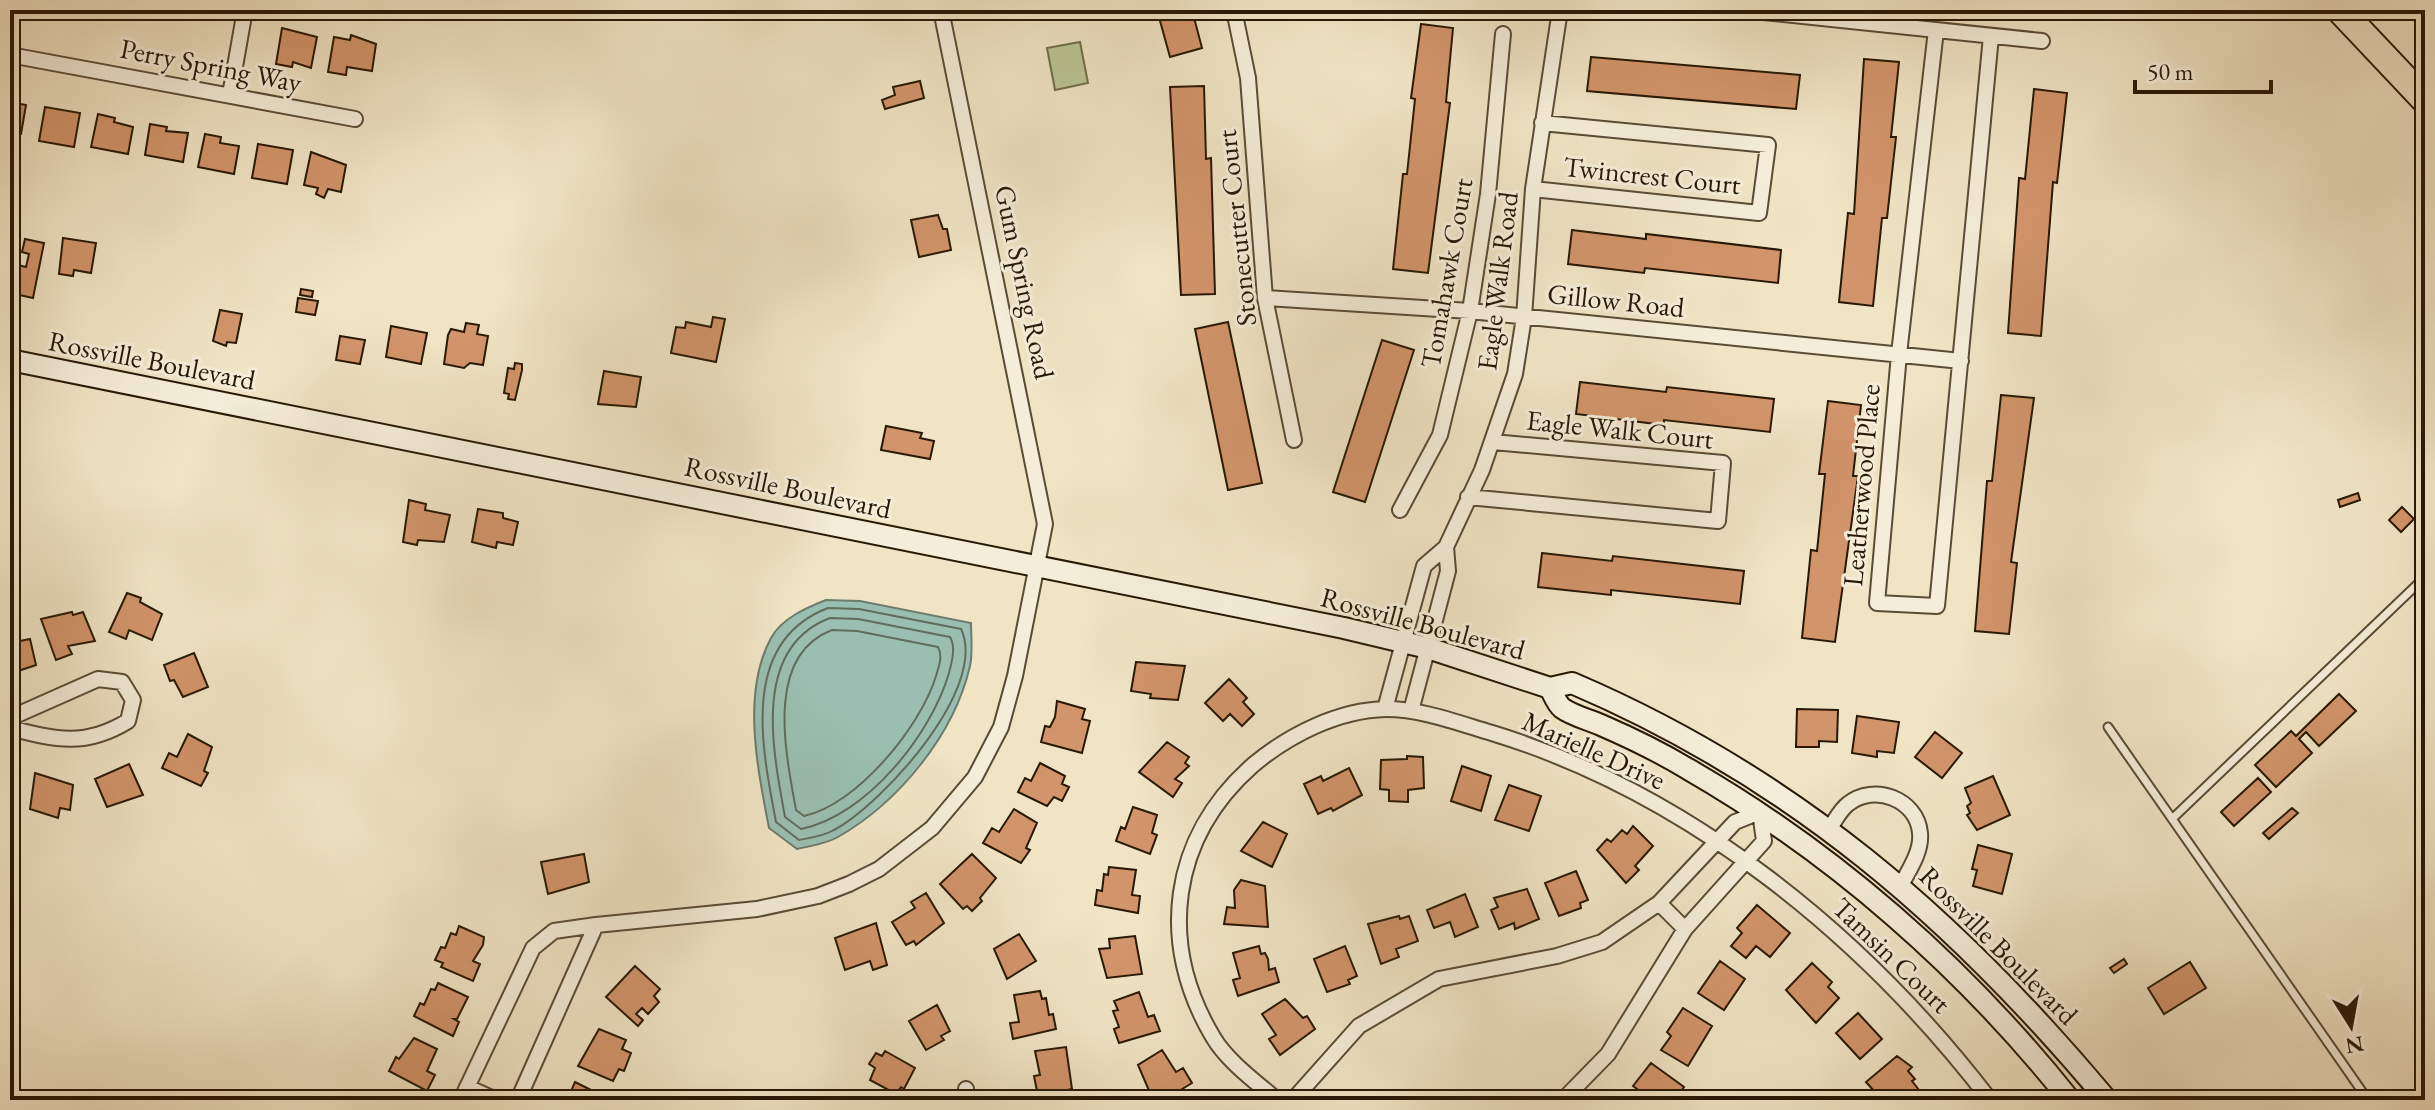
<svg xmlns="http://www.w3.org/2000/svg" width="2435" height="1110" viewBox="0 0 2435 1110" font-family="'EB Garamond',serif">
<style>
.green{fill:#bac494;stroke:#716e4c;stroke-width:2}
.water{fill:#9abfb2;stroke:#6c7c6d;stroke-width:2}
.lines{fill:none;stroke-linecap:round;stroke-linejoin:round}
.shore{stroke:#616c5c;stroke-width:2}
.building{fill:#d2946a;stroke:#281805;stroke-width:2}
.service-casing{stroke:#5a4b35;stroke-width:11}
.minor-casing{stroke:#5a4b35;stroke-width:18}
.secondary-casing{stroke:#281805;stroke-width:24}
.motorway-casing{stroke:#281805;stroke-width:30}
.service{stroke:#f5edd9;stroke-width:7}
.minor{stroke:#f5edd9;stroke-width:14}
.secondary{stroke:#f5edd9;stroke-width:20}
.motorway{stroke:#f0e4c4;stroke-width:26}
.labels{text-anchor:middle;stroke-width:6;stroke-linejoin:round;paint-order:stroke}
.street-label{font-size:28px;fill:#281805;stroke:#f5edd9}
</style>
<rect width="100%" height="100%" fill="#f0e4c4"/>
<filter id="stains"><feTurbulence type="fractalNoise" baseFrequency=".0025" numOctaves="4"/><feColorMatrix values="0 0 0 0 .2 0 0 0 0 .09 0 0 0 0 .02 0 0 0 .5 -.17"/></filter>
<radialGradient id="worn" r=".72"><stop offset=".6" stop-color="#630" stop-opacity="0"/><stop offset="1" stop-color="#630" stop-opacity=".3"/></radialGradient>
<path class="green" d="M1080 42 1088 83 1055 90 1047 48Z"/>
<path class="water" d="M826 600 860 601 971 623C971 636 973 652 970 666 954 735 899 802 838 837 826 844 810 846 797 849L769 828C758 770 741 693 771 638 782 618 806 608 826 600Z"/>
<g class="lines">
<path class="shore" d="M828 608 859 609 961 629C989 688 882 804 834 830 824 836 810 838 799 840L776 822C762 748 739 642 828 608Z
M830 618 858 619 950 637C956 647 952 661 949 673 931 735 866 816 801 829L785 817C773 751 751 648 830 618Z
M832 630 857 631 938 647C943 656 939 666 936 676 921 726 857 805 804 816L796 810C786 754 764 656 832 630Z"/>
</g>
<path class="building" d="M1157 10H1192L1202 48 1170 57Z
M1421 24 1453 28 1446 102 1450 103 1428 273 1393 269 1403 174H1407L1415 99 1411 98Z
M282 28 317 37 311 68 293 62 292 67 276 64Z
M351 35 376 44 372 71 347 67 346 75 328 72 334 37 350 40Z
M1591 57 1800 75 1796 109 1587 91Z
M1864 59 1899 62 1891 137H1896L1887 218H1882L1873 306 1839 302 1848 213 1854 214Z
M920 81 924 98 885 109 882 100 895 95 893 87Z
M1204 86 1206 159 1211 158 1215 294 1181 295 1170 87Z
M2034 89 2067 93 2057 183 2053 182 2041 336 2008 333 2019 178 2025 179Z
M10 102 26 105 21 134 10 133Z
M45 107 80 113 74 147 39 141Z
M98 114 115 118 114 122 133 127 128 154 91 147Z
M150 124 167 127 166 131 188 133 183 162 145 155Z
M205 134 221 137 220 143 239 146 234 174 198 167Z
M258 144 293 150 287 184 252 178Z
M311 152 346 165 341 192 328 189 324 198 316 194 318 188 304 185Z
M10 169 15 170 10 196Z
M938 215 943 229H947L951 250 919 257 911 220Z
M1572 230 1646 239V234L1781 250 1778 283 1645 268 1644 273 1568 264Z
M63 238 96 243 91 273 74 270 73 276 59 274Z
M25 239 44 243 33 298 10 293V263L26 267 29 254 22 252Z
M301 289 313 291 312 297 300 295Z
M298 298 318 301 315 315 296 312Z
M220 310 242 314 236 343 227 342 226 346 213 341Z
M713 317 725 319 716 362 671 353 676 327 685 328 686 322 711 327Z
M1228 322 1262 483 1228 490 1195 329Z
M466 323 479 325 477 334 488 336 483 365 470 363 464 368 444 364 448 335 451 329 464 332Z
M391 326 427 333 421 364 386 357Z
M340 336 365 340 360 364 336 360Z
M1382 340 1414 350 1365 502 1333 492Z
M515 363 522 364V370L515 400 508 399 509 394 504 393 508 368 514 369Z
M604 371 641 377 636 407 598 404Z
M1580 382 1666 392 1667 387 1774 399 1770 432 1664 420V425L1576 414Z
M2001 395 2034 398 2011 562 2017 563 2009 634 1975 631 1987 481H1992Z
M1828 401 1861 405 1853 476H1858L1835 642 1802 638 1811 550 1817 551 1825 474H1819Z
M886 426 922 433 920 438 934 441 930 459 881 450Z
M2358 493 2360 500 2340 507 2338 500Z
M409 500 426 504 425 510 450 515 444 542 418 540 417 545 403 542Z
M2402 507 2414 519 2401 532 2389 520Z
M478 509 503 513V518L518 522 513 545 497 542 496 548 472 542Z
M1542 553 1612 561 1613 556 1744 571 1740 604 1611 590V595L1538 587Z
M127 593 141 598 140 602 162 614 152 640 129 630 126 639 109 632Z
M72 612 73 615 83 612 95 641 68 646 72 654 56 660 41 619Z
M30 639 36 665 18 671V668L11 670 10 679V643Z
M194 653 208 687 183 697 174 680 170 681 164 665Z
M1136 662 1185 666 1178 700 1150 698 1151 694 1131 691Z
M1229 679 1247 698 1243 702 1254 714 1242 726 1230 714 1223 721 1205 703Z
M2339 694 2356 711 2319 746 2306 732 2299 739 2312 753 2276 787 2255 765 2291 731 2296 736Z
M1057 701 1085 709 1082 719 1090 721 1082 753 1041 742 1045 726 1050 727 1055 717Z
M1797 709 1838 710 1837 742 1819 741V747H1796Z
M1857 716 1899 722 1894 753 1877 751V757L1852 753Z
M1935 732 1962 753 1942 778 1915 757Z
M188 734 212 747 204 771 208 773 201 786 162 768 169 753 177 757Z
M1167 742 1189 757 1185 763 1189 766 1175 779 1182 783 1173 797 1139 772Z
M1407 756 1423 757 1424 788 1408 790V802L1389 801V790L1380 789 1381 760 1407 759Z
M1040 763 1065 776 1062 784 1069 787 1062 801 1054 797 1047 806 1018 792 1025 778 1031 781Z
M129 764 143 795 107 807 95 779Z
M1462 766 1491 776 1481 811 1451 801Z
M1349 768 1362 795 1333 811 1331 808 1318 814 1304 784 1321 776 1323 781Z
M35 773 73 785 70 810 60 808 58 818 30 809Z
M1993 776 2010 815 1977 830 1967 815 1970 813 1967 806 1971 803 1965 788Z
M2258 778 2271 792 2234 826 2221 812Z
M1509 785 1541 796 1529 831 1495 820Z
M1133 807 1157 815 1152 833 1157 835 1150 854 1116 841 1121 827 1125 829Z
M2292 808 2298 813 2269 839 2263 833Z
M1014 809 1037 823 1026 848 1030 850 1021 863 983 843 992 828 999 832Z
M1263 822 1287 834 1272 867 1241 851Z
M1633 826 1653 846 1635 866 1639 870 1626 883 1597 850 1607 839 1611 842 1622 830 1627 834Z
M1978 845 2012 854 2002 894 1973 886 1977 870 1972 869Z
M584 854 589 882 548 894 541 862Z
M972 854 996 878 980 898 982 901 972 911 967 906 963 909 940 884Z
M1109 867 1136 870 1132 895 1140 896 1138 913 1095 905 1097 890 1102 891 1104 874 1108 875Z
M1576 871 1588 900 1580 903 1581 908 1559 916 1545 883Z
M1241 880 1265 886 1268 927 1224 924 1227 907 1235 908 1234 890Z
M1527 889 1539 919 1515 929 1514 923 1499 929 1491 910 1498 907 1494 898Z
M926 893 944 923 916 945 914 941 906 945 892 922 915 908 911 902Z
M1465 894 1478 927 1455 937 1450 922 1434 928 1427 910Z
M1757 905 1790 933 1770 957 1756 946 1746 958 1731 946 1742 933 1737 928Z
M1399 916 1400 919 1409 916 1418 941 1396 949 1399 957 1381 964 1368 924Z
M876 923 887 965 873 970 870 961 845 970 835 938Z
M459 926 484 937 483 945 473 961 480 964 473 981 441 967 443 963 435 960 441 947 445 948 451 933 456 935Z
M1019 934 1036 961 1007 979 994 949Z
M1135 936 1142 974 1107 978 1099 949 1110 948 1109 939Z
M1259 946 1261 954 1265 953 1268 959 1269 970 1275 968 1279 982 1238 996 1233 980 1240 978 1233 953Z
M1345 946 1357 976 1348 980 1350 984 1327 992 1314 959Z
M2124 959 2127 964 2114 973 2110 968Z
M1720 961 1745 979 1724 1010 1698 993Z
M2190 962 2206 988 2164 1014 2148 988Z
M1812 963 1832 982 1828 987 1839 998 1816 1023 1786 990Z
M635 966 660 989 654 996 659 1002 648 1014 642 1008 636 1014 643 1020 638 1026 606 997Z
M438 983 468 997 457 1019H454L459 1022 453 1036 414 1016 420 1003 424 1005 431 989 435 990Z
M1040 991 1042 999 1046 998 1049 1015 1053 1014 1056 1029 1013 1039 1010 1023 1019 1022 1014 995Z
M1139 992 1148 1017 1154 1015 1160 1031 1119 1043 1114 1029 1119 1027 1113 1011 1118 1010 1114 1001Z
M1285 999 1303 1018 1307 1016 1315 1029 1280 1055 1269 1039 1276 1035 1262 1014Z
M937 1005 950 1031 941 1036 944 1040 926 1050 909 1021Z
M1683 1008 1712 1026 1688 1066 1661 1050 1671 1036 1667 1032Z
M1858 1013 1882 1039 1860 1059 1836 1033Z
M599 1029 626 1040 622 1049 631 1053 624 1071 619 1069 613 1081 578 1066Z
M414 1038 437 1049 427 1071 435 1075 427 1091 389 1071 396 1057 399 1059Z
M1066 1047 1072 1089 1038 1096 1034 1076 1040 1075 1035 1051Z
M1162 1050 1176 1072 1183 1068 1192 1083 1164 1100H1153L1138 1065Z
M885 1051 915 1068 904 1089 901 1087 896 1094 870 1080 875 1068 869 1064 876 1053 882 1056Z
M1897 1056 1912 1067 1908 1071 1915 1079 1912 1081 1923 1095 1917 1100H1903L1898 1094 1891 1100H1882L1866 1082Z
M1651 1063 1684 1087 1674 1100H1629L1637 1089 1633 1086Z
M575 1082 599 1094 596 1100H567Z
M388 1091 408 1100H380L385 1099Z"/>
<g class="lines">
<g class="service-casing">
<path id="service" d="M2108 727 2368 1100
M2172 819 2425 577"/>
</g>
<g class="minor-casing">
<path id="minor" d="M1234 10 1248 78 1265 298 1294 440
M1744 10 2042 41
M1936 30 1899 354 1877 603 1937 606 1991 36
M10 55 355 119
M230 95 245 10
M1533 189 1759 213 1768 145 1542 123
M1265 298 1470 311 1961 361
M1468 497 1718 521 1723 463 1493 442
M1400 510 1440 435 1470 311 1488 194 1503 34
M1385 709 1424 566 1446 547 1482 470 1515 374 1524 317 1533 189 1560 10
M1411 711 1448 571 1446 547
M10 718 98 679 122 682 133 700 128 721C86 747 56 740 10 728
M1829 829C1835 821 1840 810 1848 804 1874 783 1917 799 1920 833 1922 851 1909 870 1901 885
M1659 903 1685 929
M596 925 757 909 818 896 849 884 879 869 932 828 975 777 1001 727 1015 676 1045 524 941 10
M467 1087 496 1100
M461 1100 533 948 554 931 596 925 518 1100
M965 1100 966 1089
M1277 1100C1256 1082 1227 1061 1213 1037 1157 943 1170 838 1253 765 1289 735 1338 710 1386 709 1422 709 1458 723 1492 733 1691 794 1865 937 1990 1100
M1293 1100 1359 1026 1439 979 1557 956 1602 942 1659 903 1735 822 1760 812 1764 841 1685 929 1608 1054 1563 1100"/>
</g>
<g class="secondary-casing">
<path id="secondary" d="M10 360 1344 628 1428 648 1550 688 1572 683C1792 777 1954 917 2107 1100
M1550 688C1553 694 1557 704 1562 708 1573 716 1590 720 1601 725 1631 738 1660 752 1688 769 1834 853 1964 967 2070 1100"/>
</g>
<g class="motorway-casing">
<path id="motorway" d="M2340 10 2425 100"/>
</g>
<use href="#service" class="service"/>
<use href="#minor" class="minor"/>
<use href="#secondary" class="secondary"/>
<use href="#motorway" class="motorway"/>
</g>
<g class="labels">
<g class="street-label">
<text transform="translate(211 65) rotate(11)" y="10">Perry Spring Way</text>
<text transform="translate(1652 175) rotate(6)" y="10">Twincrest Court</text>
<text transform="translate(1236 228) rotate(-96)" y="10">Stonecutter Court</text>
<text transform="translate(1446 273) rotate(-80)" y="10">Tomahawk Court</text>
<text transform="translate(1497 281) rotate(-83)" y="10">Eagle Walk Road</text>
<text transform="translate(1025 282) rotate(78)" y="10">Gum Spring Road</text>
<text transform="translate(1616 300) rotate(6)" y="10">Gillow Road</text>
<text transform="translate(152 360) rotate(11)" y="10">Rossville Boulevard</text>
<text transform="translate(1620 429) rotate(6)" y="10">Eagle Walk Court</text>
<text transform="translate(1861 485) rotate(-85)" y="10">Leatherwood Place</text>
<text transform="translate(788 487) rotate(12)" y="10">Rossville Boulevard</text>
<text transform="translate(1423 623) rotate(15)" y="10">Rossville Boulevard</text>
<text transform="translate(1594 750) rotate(24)" y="10">Marielle Drive</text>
<text transform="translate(1999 945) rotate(45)" y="10">Rossville Boulevard</text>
<text transform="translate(1892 955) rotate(44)" y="10">Tamsin Court</text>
</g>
</g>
<rect width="2435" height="1110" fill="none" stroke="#f0e4c4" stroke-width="40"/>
<rect x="12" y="12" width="2411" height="1086" fill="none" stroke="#281805" stroke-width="4"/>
<rect x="20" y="20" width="2395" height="1070" fill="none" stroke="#281805" stroke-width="2"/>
<g transform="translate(2351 1026) rotate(169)" stroke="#f5edd9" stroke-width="6" paint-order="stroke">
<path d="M0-6L14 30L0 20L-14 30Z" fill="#281805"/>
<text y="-12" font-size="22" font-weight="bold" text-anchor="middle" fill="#281805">N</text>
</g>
<path d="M2135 80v12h136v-12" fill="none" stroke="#281805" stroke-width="4"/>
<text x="2147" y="80" font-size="24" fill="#281805" stroke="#f5edd9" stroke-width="6" paint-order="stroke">50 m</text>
<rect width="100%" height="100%" filter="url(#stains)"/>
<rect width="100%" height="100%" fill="url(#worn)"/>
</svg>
